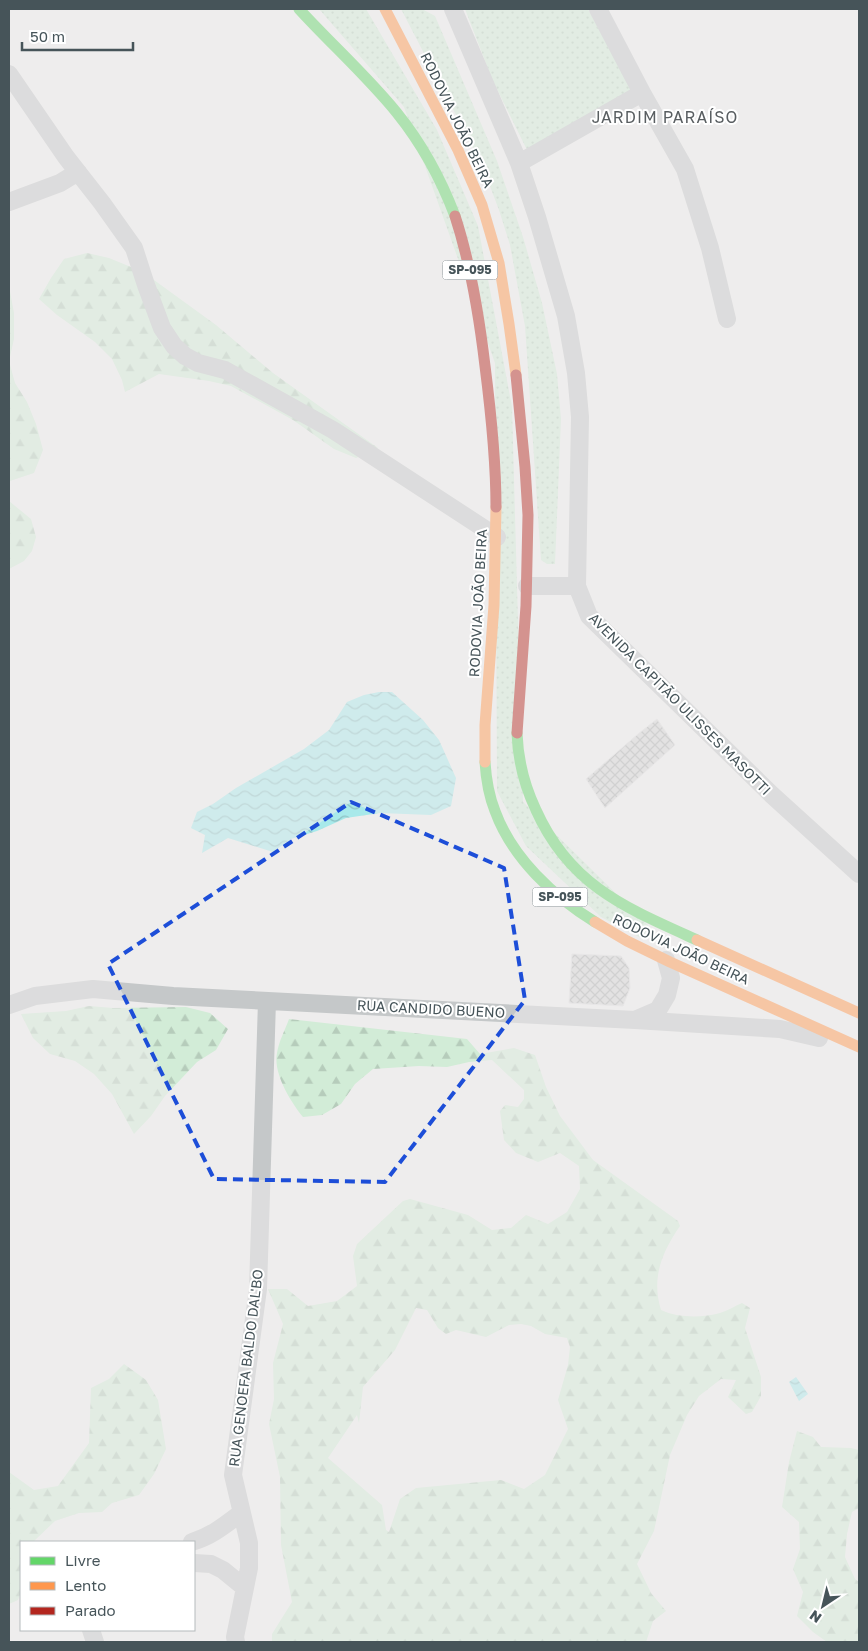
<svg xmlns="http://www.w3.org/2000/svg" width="868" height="1651" viewBox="0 0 868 1651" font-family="'Golos Text',sans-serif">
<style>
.green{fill:url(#green-dots)}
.forest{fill:url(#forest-firs);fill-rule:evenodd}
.water{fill:url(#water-waves)}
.building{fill:url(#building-cross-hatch);stroke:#dfdfe0}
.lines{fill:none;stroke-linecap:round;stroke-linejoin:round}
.street{stroke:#c5c8c9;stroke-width:18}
.fast{stroke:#63d668;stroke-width:11}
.slow{stroke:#ff974d;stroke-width:11}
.jam{stroke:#b3261e;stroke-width:11}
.marked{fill:none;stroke:#1d4ed8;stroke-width:4;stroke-dasharray:10 6;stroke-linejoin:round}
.labels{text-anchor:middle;stroke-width:4;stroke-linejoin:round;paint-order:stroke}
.shield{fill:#fff;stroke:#7e878b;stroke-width:1}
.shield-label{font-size:12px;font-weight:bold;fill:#465459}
.street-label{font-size:14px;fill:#465459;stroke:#fff}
.quarter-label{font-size:16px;letter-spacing:1px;fill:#595e61;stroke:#fff}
</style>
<defs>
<pattern id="green-dots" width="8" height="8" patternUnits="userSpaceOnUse" patternTransform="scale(1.25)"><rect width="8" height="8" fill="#d2ecd7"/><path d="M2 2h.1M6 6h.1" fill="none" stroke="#b6ccbb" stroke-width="1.8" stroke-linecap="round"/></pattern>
<pattern id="forest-firs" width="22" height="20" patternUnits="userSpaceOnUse" patternTransform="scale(1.25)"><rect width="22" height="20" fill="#d2ecd7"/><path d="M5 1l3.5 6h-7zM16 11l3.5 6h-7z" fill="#b6ccbb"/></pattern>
<pattern id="water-waves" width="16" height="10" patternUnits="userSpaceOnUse" patternTransform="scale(1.25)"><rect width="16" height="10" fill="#a8e9ea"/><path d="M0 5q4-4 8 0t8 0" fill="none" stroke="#8bbfc1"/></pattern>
<pattern id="building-cross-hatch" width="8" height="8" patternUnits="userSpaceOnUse" patternTransform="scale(1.25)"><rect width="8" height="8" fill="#d4d5d5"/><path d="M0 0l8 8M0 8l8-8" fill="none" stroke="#aeafb0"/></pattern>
</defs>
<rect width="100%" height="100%" fill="#eeeded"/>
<path class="green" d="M319 9H366L437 130 478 226 512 407 523 802 648 925 643 939 601 917 526 846 497 791 495 363 404 107Z
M401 9H422L435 16 497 161 523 237 542 303 557 374 561 419 555 564H547L541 560 525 326 510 245 499 210 482 165Z
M465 9H588L633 93 527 150 492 79Z"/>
<path class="forest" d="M87 253 109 258 131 267 154 280 216 325 273 373 378 448 356 458 334 449 293 420 231 386 209 381 159 374 125 392 122 380 112 359 95 342 57 315 39 299 51 278 64 259Z
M9 286 14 313V339L9 361 15 383 27 402 36 424 43 450 34 473 10 481Z
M9 501 31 519 36 537 32 551 24 561 9 569Z
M89 1006 113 1008 186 1007 210 1013 228 1029 216 1050 197 1062 165 1096 151 1116 134 1134 112 1094 94 1074 75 1061 50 1054 33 1038 21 1014 66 1011Z
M289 1019 467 1039 480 1054 514 1048 535 1055 546 1087 560 1116 593 1160 678 1221 680 1226C662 1252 651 1278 661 1310 678 1318 702 1318 720 1313 727 1311 735 1306 742 1303L750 1308 745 1328 761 1377V1396L752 1412 746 1414 728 1397 736 1380 721 1379 699 1396 687 1415 670 1455 654 1531 637 1564 651 1593 666 1611 653 1621 646 1642H272V1634L292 1602 281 1545 280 1477 269 1424 274 1399 273 1363 283 1324 268 1289H287L308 1306 337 1301 357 1286 353 1256 357 1244 403 1201 410 1199 468 1215 492 1230 511 1228 526 1215 548 1224 567 1212 580 1189 579 1166 560 1153 538 1162 516 1153 504 1140 500 1111 505 1105 518 1107 524 1099V1090L492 1060 469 1062 447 1067 419 1066 373 1069 355 1084 341 1104 322 1115 303 1117C290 1101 273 1073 277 1053 279 1041 285 1030 289 1019ZM416 1308 427 1310 438 1328 446 1334 456 1330 486 1337 509 1325 521 1324 531 1326 545 1334 567 1338 570 1347 568 1365 558 1400 568 1429 545 1475 524 1489 501 1480 416 1488 400 1499 389 1532 386 1530 382 1505 328 1458 357 1415 359 1423 363 1387 395 1350Z
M124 1364 146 1380 158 1400 166 1449 154 1474 139 1495 112 1503 102 1512 79 1513 55 1521 33 1542H21V1592L18 1600 9 1604V1472L34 1490 58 1486 89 1443 91 1388 109 1379Z
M797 1431 813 1437 821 1447 851 1448 859 1450V1508L852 1512 847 1534 845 1557 855 1579 859 1582V1642H827L813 1632 797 1616 803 1592 793 1569 800 1549 799 1522 782 1507 789 1462Z"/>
<path class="water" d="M379 692H392L423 720 439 740 456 778 451 806 431 815 380 813 346 818 317 831 291 839 273 852 228 838 202 853 205 835 191 828 197 812 213 804 236 788 304 749 329 730 347 702 364 695Z
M796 1377 808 1394 799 1401 789 1382Z"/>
<path class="building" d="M657 719 675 745 605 808 586 779 638 734Z
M572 954 621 956 629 968 630 988 623 1006 569 1003Z"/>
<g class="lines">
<path class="street" d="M453 9 519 163 537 217 566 316 576 373 580 417 577 586 589 616 772 795 859 874
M598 9 642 93 685 169 710 248 727 319
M9 74 66 157 102 203 134 248 146 285 162 328 174 346 185 356 198 363 225 370 333 430 497 537
M519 163 642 93
M9 202 60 183 78 172
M527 586H577
M9 1005 35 996 93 989 173 996 635 1020 780 1029 819 1038
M637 1019 658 1010 667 995 671 978 666 960
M192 1542C212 1536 225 1525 241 1513
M194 1563 211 1564 223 1570 245 1588
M91 1630 95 1642
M236 1642 235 1637 249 1568V1543L233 1475 258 1289 267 1001"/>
<path class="fast" d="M299 9C331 44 367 76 397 113 422 144 441 179 455 216
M517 733C518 760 525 787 536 810 570 886 626 908 697 940
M485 762C486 778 489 796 495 811 512 858 554 897 595 922"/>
<path class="slow" d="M385 9 458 150 482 205 499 263 509 324 516 375
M485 762V725L494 605 496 507
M595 922 627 941 670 962 859 1047
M697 940 859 1013"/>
<path class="jam" d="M455 216C471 265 479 315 485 366 491 413 496 459 496 507
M516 375 525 467 528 515 526 606 517 733"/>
</g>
<path d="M0 0H868V1651H0ZM351 802 504 868 525 1000 385 1182 214 1179 108 964Z" fill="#eeeded" fill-opacity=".55" fill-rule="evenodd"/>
<path class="marked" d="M351 802 504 868 525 1000 385 1182 214 1179 108 964Z"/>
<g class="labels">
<g class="shield">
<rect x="442.5" y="260.5" width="55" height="19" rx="4"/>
<rect x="532.5" y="887.5" width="55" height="19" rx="4"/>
</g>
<g class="shield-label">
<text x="470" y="274">SP-095</text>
<text x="560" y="901">SP-095</text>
</g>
<g class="street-label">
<text transform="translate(457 120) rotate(64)" y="5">RODOVIA JOÃO BEIRA</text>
<text transform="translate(478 603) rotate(-87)" y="5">RODOVIA JOÃO BEIRA</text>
<text transform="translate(680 704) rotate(45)" y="5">AVENIDA CAPITÃO ULISSES MASOTTI</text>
<text transform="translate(681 949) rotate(25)" y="5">RODOVIA JOÃO BEIRA</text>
<text transform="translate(431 1009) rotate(3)" y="5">RUA CANDIDO BUENO</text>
<text transform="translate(246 1368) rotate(-83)" y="5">RUA GENOEFA BALDO DAL'BO</text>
</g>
<g class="quarter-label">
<text x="665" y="123">JARDIM PARAÍSO</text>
</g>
</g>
<rect width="868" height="1651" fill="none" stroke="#465459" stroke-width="20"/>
<rect x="20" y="1541" width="175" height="90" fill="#ffffff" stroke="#b5bbbd"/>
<rect x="30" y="1557" width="25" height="8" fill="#63d668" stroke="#b5bbbd"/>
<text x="65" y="1566" font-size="15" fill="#465459">Livre</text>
<rect x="30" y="1582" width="25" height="8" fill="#ff974d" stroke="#b5bbbd"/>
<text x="65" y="1591" font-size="15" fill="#465459">Lento</text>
<rect x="30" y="1607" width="25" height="8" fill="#b3261e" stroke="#b5bbbd"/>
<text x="65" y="1616" font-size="15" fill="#465459">Parado</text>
<g transform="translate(823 1606) rotate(215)" stroke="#ffffff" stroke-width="4" paint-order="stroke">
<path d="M0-4L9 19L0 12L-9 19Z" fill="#465459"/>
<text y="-8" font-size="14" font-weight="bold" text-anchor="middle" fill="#465459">N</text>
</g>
<path d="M22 42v8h111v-8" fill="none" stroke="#465459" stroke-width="2.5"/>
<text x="30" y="42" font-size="15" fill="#465459" stroke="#ffffff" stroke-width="4" paint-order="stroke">50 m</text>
</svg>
